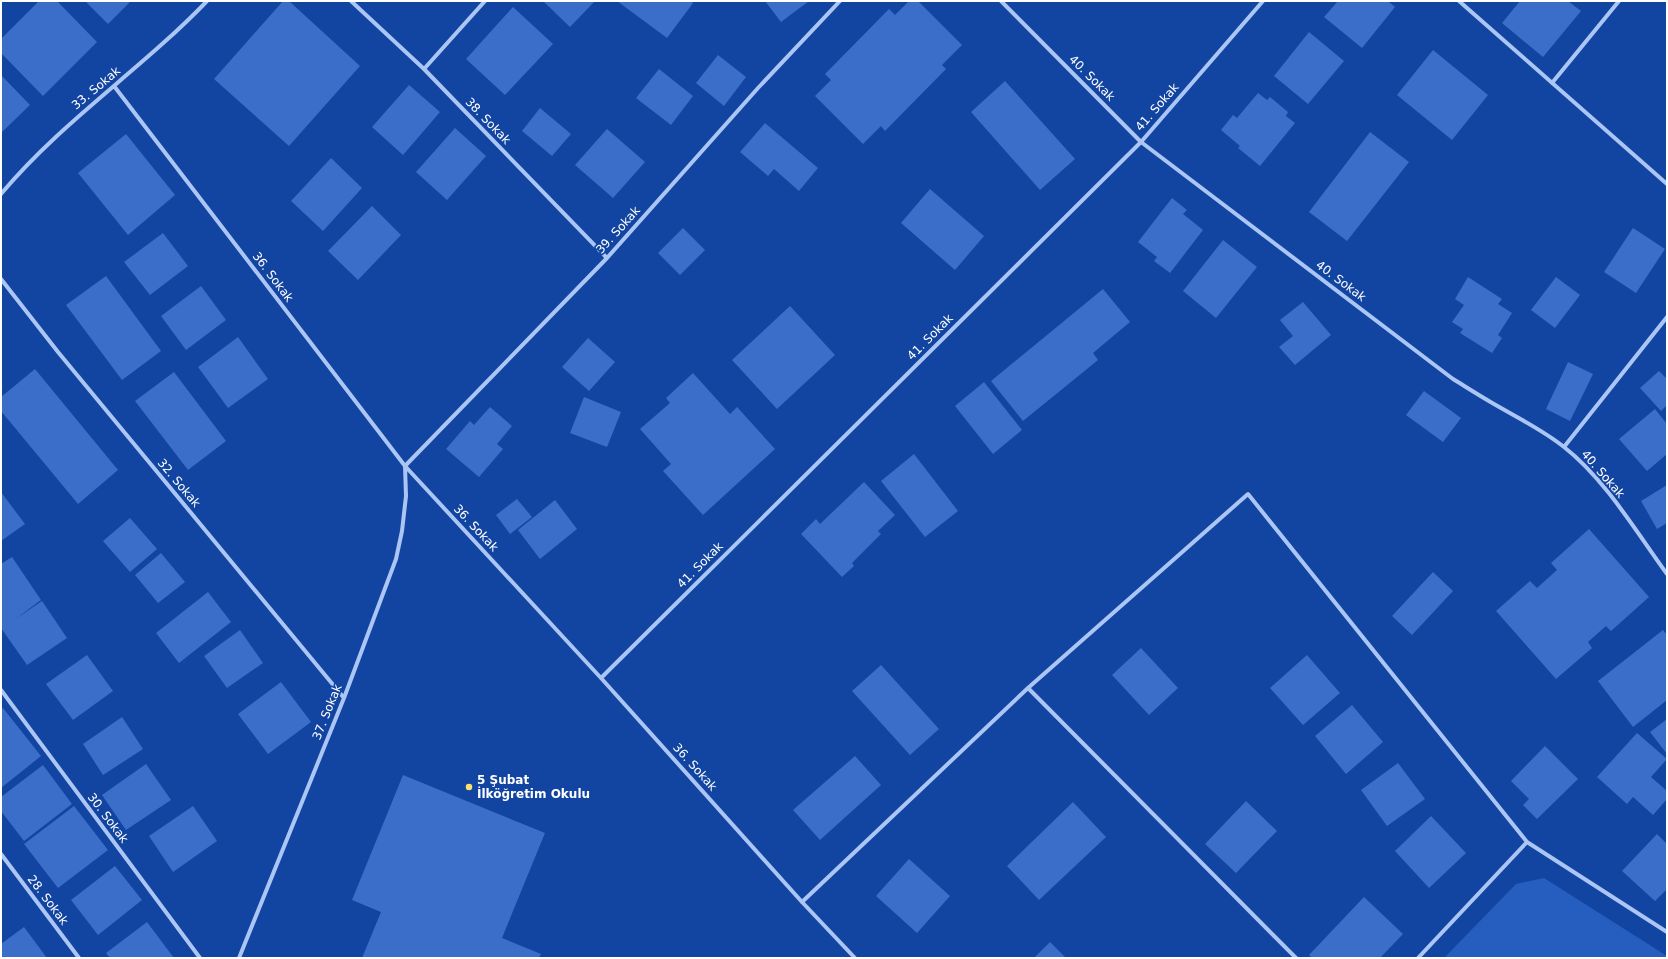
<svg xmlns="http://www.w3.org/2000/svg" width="1668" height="959" viewBox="0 0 1668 959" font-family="'DejaVu Sans',sans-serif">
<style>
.green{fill:#255ebf}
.building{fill:#3b6ec8}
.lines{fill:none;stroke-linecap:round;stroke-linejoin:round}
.minor{stroke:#abc6f5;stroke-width:4}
.poi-dot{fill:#ffe16f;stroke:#1245a1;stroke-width:1.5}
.labels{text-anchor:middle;stroke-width:3.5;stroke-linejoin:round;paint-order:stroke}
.street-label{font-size:12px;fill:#fff;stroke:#1245a1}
.poi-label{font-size:12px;font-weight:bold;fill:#fff;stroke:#1245a1;text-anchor:start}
</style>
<rect width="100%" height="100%" fill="#1245a1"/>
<path class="green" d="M1544 878 1667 956V958H1444L1516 884Z"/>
<path class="building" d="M39 1H57L97 42 43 96 1 53V39Z
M85 1H131L108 24Z
M283 1H289L360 66 289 146 214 79Z
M543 1H595L570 27Z
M617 1H691L693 3 667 38Z
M765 1H809L781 22Z
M909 1H918L962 45 942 65 946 69 885 131 881 126 863 144 815 96 831 80 825 74 889 9 895 15Z
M1338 1H1388L1395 7 1362 48 1324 17Z
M1520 1H1568L1581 11 1543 57 1502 23Z
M513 7 553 44 505 95 466 59Z
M1309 32 1344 61 1308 104 1274 76Z
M1433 50 1488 95 1452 140 1397 95Z
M718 55 746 77 724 106 696 83Z
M659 69 693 96 671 125 636 98Z
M1 75 30 105 1 133Z
M1005 81 1075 159 1040 190 971 112Z
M409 85 440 112 403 155 372 127Z
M1258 93 1267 100 1270 97 1288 112 1286 116 1295 123 1260 166 1238 148 1240 146 1221 130 1233 115 1237 118Z
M540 108 571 134 552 156 522 131Z
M765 123 818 168 799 191 774 169 768 176 740 152Z
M455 128 486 156 447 200 416 172Z
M607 129 645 162 613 198 575 165Z
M1370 132 1409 162 1347 241 1309 212Z
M126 134 175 195 128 235 78 173Z
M331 158 362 188 323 231 291 201Z
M930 189 984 236 955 270 901 223Z
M1172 198 1187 210 1183 214 1203 230 1170 273 1154 261 1157 257 1138 242Z
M372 206 401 235 358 280 328 251Z
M683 228 705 250 680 275 658 253Z
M1633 228 1665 249 1636 293 1604 272Z
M163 233 188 266 150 295 124 262Z
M1223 240 1257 267 1216 318 1183 291Z
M106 276 161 351 122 380 66 305Z
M1468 277 1502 299 1498 304 1512 313 1498 335 1502 338 1492 353 1460 333 1463 329 1452 322 1464 305 1455 299Z
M1556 277 1580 295 1555 328 1531 310Z
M201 286 226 320 186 350 161 316Z
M1103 289 1130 322 1093 353 1098 360 1023 421 991 381Z
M1303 302 1331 335 1295 365 1279 347 1293 336 1280 320Z
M790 306 835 355 777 409 732 360Z
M238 337 268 379 228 408 198 367Z
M588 338 615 362 589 391 562 367Z
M1568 362 1593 374 1570 421 1546 409Z
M35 369 118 470 78 504 1 411V397Z
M1659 371 1667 379V405L1661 411 1640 388Z
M174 372 226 441 188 470 135 401Z
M693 373 730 414 737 407 775 449 703 515 663 471 671 464 640 429 670 403 666 398Z
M984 382 1022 430 993 454 955 406Z
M1424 391 1461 418 1443 442 1406 415Z
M584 397 621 412 607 447 570 433Z
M490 407 512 426 497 444 503 449 479 477 446 449 470 421 474 425Z
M1655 409 1667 424V454L1647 471 1619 439Z
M914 454 958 511 925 537 881 481Z
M864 482 895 515 878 531 881 534 852 563 854 566 842 577 801 534 816 519 820 524Z
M1667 485V523L1657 529 1641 501Z
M1 492 25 524 1 541Z
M517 499 532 517 510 534 496 515Z
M555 500 577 529 540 559 518 530Z
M130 518 157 549 130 572 103 541Z
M1589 529 1649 597 1611 631 1606 626 1588 642 1592 648 1556 679 1496 611 1530 581 1537 588 1557 570 1551 563Z
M161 553 185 582 158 603 135 575Z
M12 557 41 600 14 620 42 601 67 638 27 665 1 628V564Z
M1433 572 1453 591 1412 635 1392 616Z
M208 592 231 622 179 663 156 633Z
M240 630 263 663 227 688 204 656Z
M1663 630 1667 635V700L1633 727 1598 681Z
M1141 648 1178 688 1149 715 1112 675Z
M87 655 113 691 73 720 46 684Z
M1307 655 1340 693 1303 725 1270 688Z
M881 665 939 729 910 755 852 691Z
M281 682 311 722 268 754 238 714Z
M1352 705 1383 742 1346 774 1315 736Z
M3 708 41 756 1 788V710Z
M122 717 143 749 103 775 83 744Z
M1667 719V754L1650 732Z
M1637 733 1667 759 1651 777 1667 791V799L1653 815 1633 797 1627 804 1597 777Z
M1545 746 1578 779 1537 819 1523 805 1529 799 1511 781Z
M855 756 881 785 820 840 793 810Z
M1398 763 1425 799 1387 826 1361 790Z
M146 764 171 800 126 830 102 795Z
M43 765 72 804 24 841 1 811V797Z
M403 775 545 833 502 938 541 954 539 958H362L381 912 352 900Z
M1246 801 1277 831 1236 873 1205 844Z
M1073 802 1106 837 1039 900 1007 866Z
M74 806 108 850 58 888 24 844Z
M193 806 217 841 173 872 149 836Z
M1431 816 1466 853 1429 888 1395 851Z
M1657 834 1667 844V889L1655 901 1622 871Z
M909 859 950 896 917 933 876 896Z
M115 866 142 900 98 935 71 900Z
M1364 897 1403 934 1380 958H1312L1309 955Z
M147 922 174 958H110L106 953Z
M24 927 47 958H1V944Z
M1050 942 1066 958H1034Z"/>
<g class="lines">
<path class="minor" d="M351 1 424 69 607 258
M1001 1 1141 142 1453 379C1466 387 1480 396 1494 404 1518 418 1543 430 1564 447 1605 479 1637 533 1667 574
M1459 1 1667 184
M424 69 485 1
M1552 83 1619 1
M114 86 405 466 601 678 802 902 855 958
M1 194C62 121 142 69 207 1
M1 279 58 352 344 698
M1564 447 1667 317
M601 678 1141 142 1263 1
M1028 688 1296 958
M1 690 200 958
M1 854 79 958
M802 902 1028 688 1248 494 1527 842
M239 958 344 698 396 559 402 531 406 496 405 466 607 258 758 88 840 1
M1418 958 1527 842 1667 932"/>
</g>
<circle class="poi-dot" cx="469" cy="787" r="4"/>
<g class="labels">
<g class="street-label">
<text transform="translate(1092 78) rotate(45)" y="4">40. Sokak</text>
<text transform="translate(96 88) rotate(-40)" y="4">33. Sokak</text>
<text transform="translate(1157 107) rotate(-49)" y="4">41. Sokak</text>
<text transform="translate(488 121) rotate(46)" y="4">38. Sokak</text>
<text transform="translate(618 230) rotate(-48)" y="4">39. Sokak</text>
<text transform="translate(273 277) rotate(53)" y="4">36. Sokak</text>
<text transform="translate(1341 281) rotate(37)" y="4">40. Sokak</text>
<text transform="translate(930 337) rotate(-45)" y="4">41. Sokak</text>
<text transform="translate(1603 474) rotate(49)" y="4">40. Sokak</text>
<text transform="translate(179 483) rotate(50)" y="4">32. Sokak</text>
<text transform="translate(476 528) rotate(47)" y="4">36. Sokak</text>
<text transform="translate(700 565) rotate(-45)" y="4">41. Sokak</text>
<text transform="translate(327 712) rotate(-68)" y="4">37. Sokak</text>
<text transform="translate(695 767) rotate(48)" y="4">36. Sokak</text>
<text transform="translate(108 818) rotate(53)" y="4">30. Sokak</text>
<text transform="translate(48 900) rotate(53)" y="4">28. Sokak</text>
</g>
<g class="poi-label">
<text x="477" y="784">5 Şubat<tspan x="477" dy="14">İlköğretim Okulu</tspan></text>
</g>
</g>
<rect width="1668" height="959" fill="none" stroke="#ffffff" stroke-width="4"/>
</svg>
